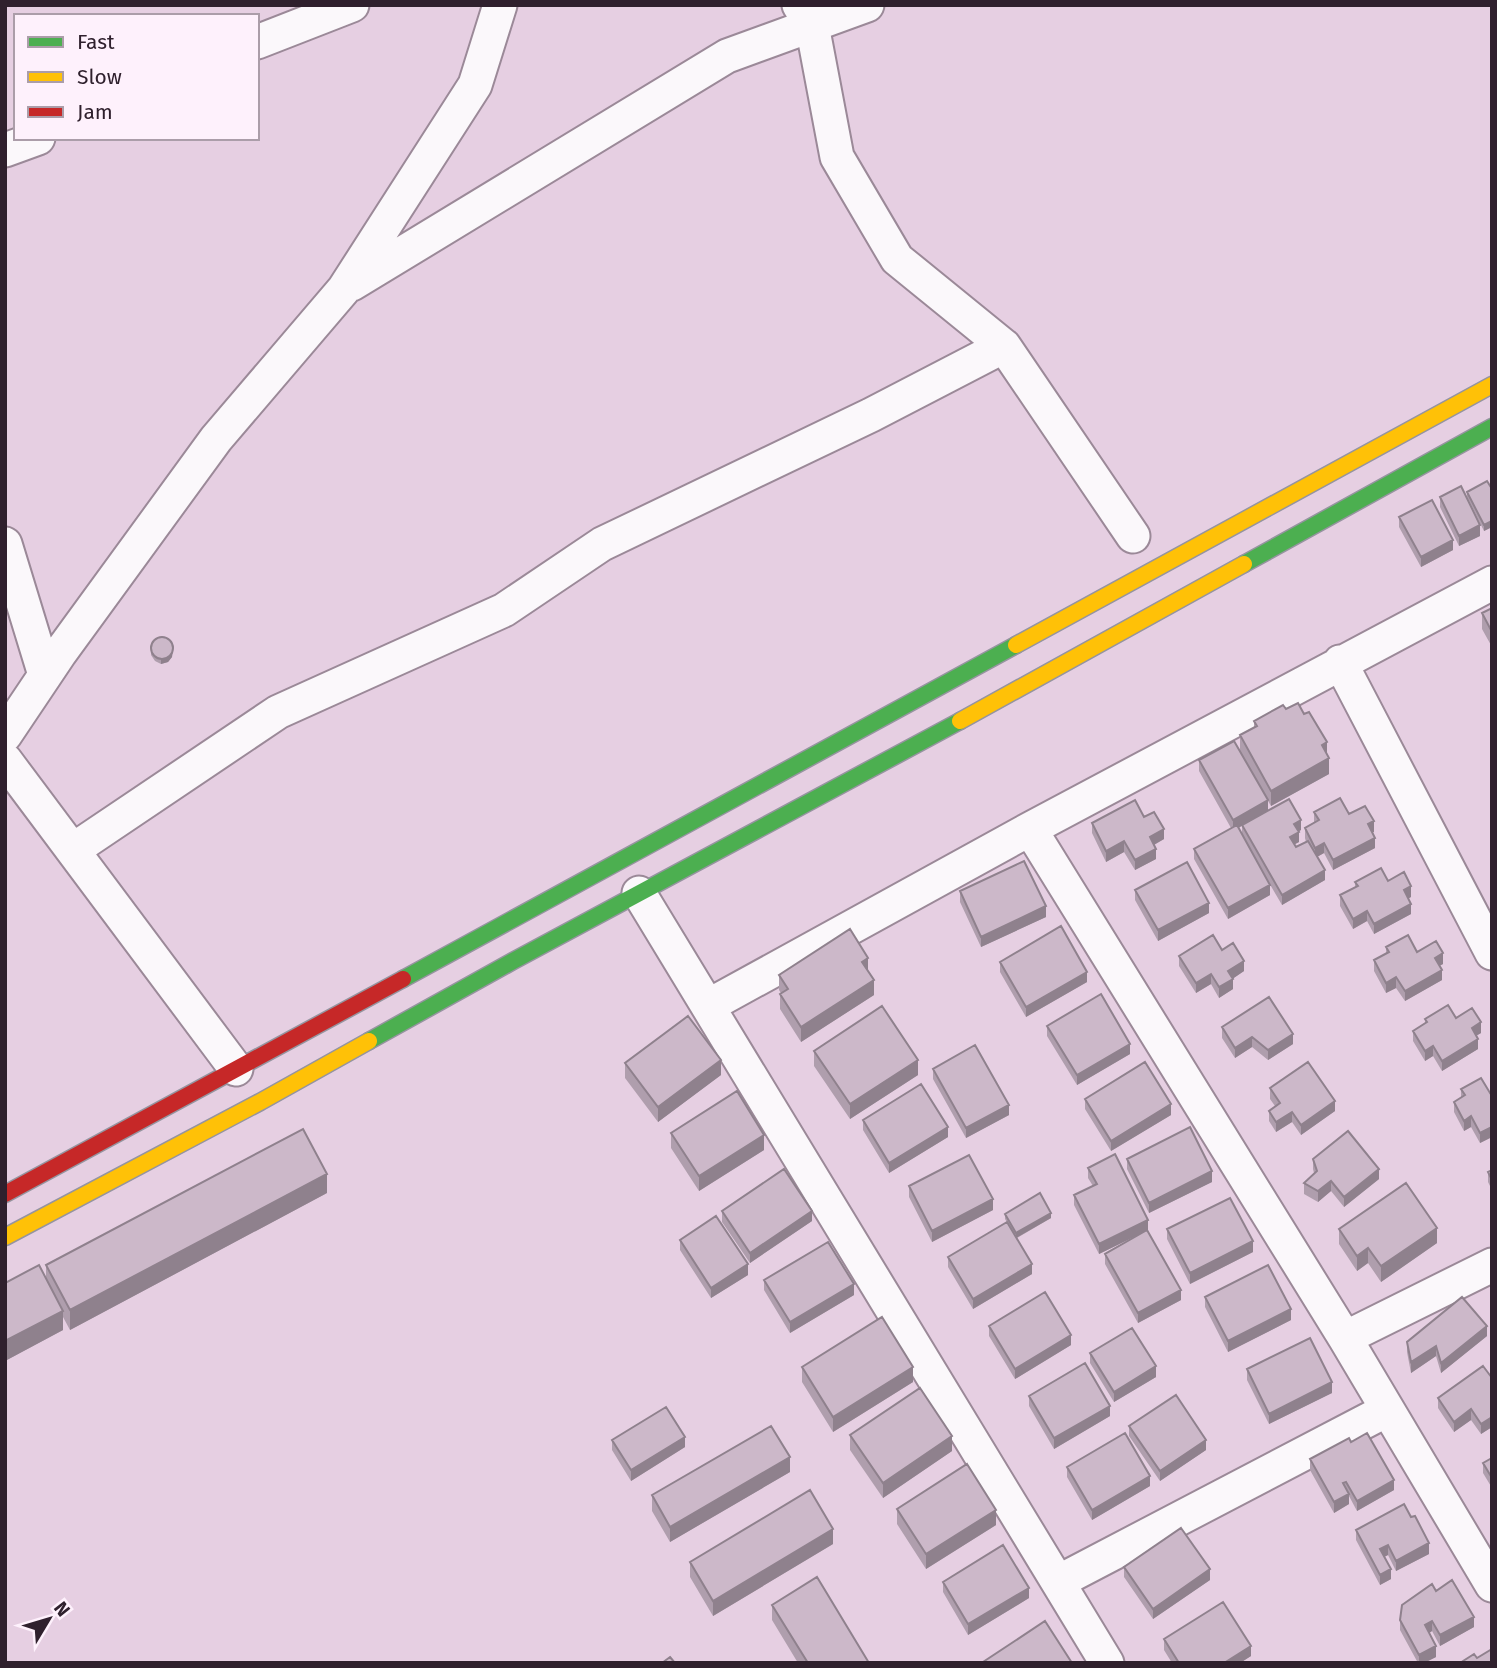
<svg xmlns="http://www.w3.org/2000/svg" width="1497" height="1668" viewBox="0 0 1497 1668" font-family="'Fira Sans',sans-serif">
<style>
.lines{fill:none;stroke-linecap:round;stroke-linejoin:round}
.street-casing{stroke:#9b8998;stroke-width:37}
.fast-casing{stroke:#95949f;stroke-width:19}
.slow-casing{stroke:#95949f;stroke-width:19}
.jam-casing{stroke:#95949f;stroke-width:19}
.street{stroke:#fbf8fb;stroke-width:33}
.fast{stroke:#4caf50;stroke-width:16}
.slow{stroke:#ffc107;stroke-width:16}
.jam{stroke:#c62828;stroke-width:16}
.wall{fill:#af9ead;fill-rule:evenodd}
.shaded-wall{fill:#8f818d}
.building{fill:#ccb8c9;stroke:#8f818d;stroke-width:2}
</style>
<rect width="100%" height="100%" fill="#e6cfe2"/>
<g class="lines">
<g class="street-casing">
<path id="street" d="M799 5 812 25 837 157 897 259 1004 346
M257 42 352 5
M5 150 38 138
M352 284 727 56 867 5
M5 544 45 675
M1340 662 1492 953
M5 735 60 653 216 439 344 289 475 85 500 5
M5 760 236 1069
M1030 829 1345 1338 1492 1585
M73 850 278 712 504 610 602 544 871 415 1004 346 1133 536
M639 893 1107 1663
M708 1006 1030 829 1492 583
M1345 1338 1492 1265
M1058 1582 1387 1410"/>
</g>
<g class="fast-casing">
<path id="fast" d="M1244 564 1492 427
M403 979 1016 645
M369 1041 513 961 960 721"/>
</g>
<g class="slow-casing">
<path id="slow" d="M1016 645 1492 385
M960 721 1244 564
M5 1237 260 1102 369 1041"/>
</g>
<g class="jam-casing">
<path id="jam" d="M5 1194 403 979"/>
</g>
<use href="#street" class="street"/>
<use href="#fast" class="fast"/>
<use href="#slow" class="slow"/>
<use href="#jam" class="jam"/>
</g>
<path class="wall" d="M1492 489V527L1484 531 1467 497V492Z
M1440 497 1480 536 1459 546 1440 507Z
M1399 517 1453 550 1421 567 1399 527Z
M1492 608V647L1482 629V613Z
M152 643 173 650 172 657 168 662 161 664 155 661 151 655Z
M1286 709 1327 755 1329 774 1271 806 1268 801V811L1301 830 1298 831 1299 842 1294 844 1296 847 1306 842 1305 838V828L1314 822V812L1349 814 1374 832H1372L1375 848 1333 870 1324 853 1317 857 1325 880 1282 905 1268 881 1270 895 1228 919 1194 859V849L1231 828 1199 771V760L1240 750V735L1254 727V721ZM1242 825V835L1238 828Z
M1144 817 1164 839 1154 845 1156 859 1135 870 1124 852 1106 862 1092 833V823Z
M1388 881 1411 897 1408 898 1411 914 1374 934 1367 921 1353 929 1340 906V895L1355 887V882Z
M1135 890 1209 913 1158 941 1135 900Z
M960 891 1046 917 981 947 960 902Z
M1386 947 1417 952 1443 964 1439 966 1442 980 1405 1001 1396 988 1386 993 1374 971V960L1386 954Z
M1222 950 1244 971 1232 979 1233 989 1219 998 1211 984 1196 993 1179 966V956Z
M1000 962 1087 982 1026 1017 1000 972Z
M868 972 874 995 801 1042 780 1009V994L781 993 779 990V975Z
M1456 1018 1481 1033 1476 1036 1478 1049 1442 1071 1433 1056 1425 1061 1413 1041V1031L1425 1023V1019Z
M1047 1026 1130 1054 1077 1085 1047 1036Z
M1222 1027 1293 1044 1268 1060 1252 1047 1235 1058 1222 1038Z
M814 1051 918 1075 850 1119 814 1066Z
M625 1063 721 1075 658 1122 625 1078Z
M933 1069 1009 1115 966 1138 933 1079Z
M1270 1088 1335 1111 1301 1135 1292 1122 1276 1132 1269 1121V1111L1275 1106 1270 1099Z
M1461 1089 1490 1093 1492 1091V1137L1480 1143 1471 1127 1464 1131 1454 1112V1102L1461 1098Z
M1085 1099 1171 1115 1111 1151 1085 1109Z
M863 1120 948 1137 889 1173 863 1130Z
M671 1133 764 1150 699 1191 671 1148Z
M1127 1159 1212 1182 1149 1213 1127 1169Z
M1313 1159 1379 1179 1344 1207 1331 1191 1318 1202 1304 1194V1183L1314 1173 1313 1169Z
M1088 1168 1147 1230 1181 1300 1138 1323 1105 1264V1254L1134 1237 1099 1254 1074 1205V1195L1093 1186 1088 1178Z
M1492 1170V1190L1488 1182V1172Z
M909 1186 993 1210 932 1242 909 1197Z
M327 1193 70 1330 63 1317V1330L5 1361V1283L46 1279V1265Z
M722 1211 812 1221 750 1263 722 1222Z
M1005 1214 1051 1218 1017 1238 1032 1274 973 1309 948 1267V1257L1011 1229 1005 1219Z
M1167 1229 1253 1252 1190 1284 1167 1239Z
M1339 1229 1437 1243 1381 1282 1368 1263 1357 1271 1339 1244Z
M680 1240 748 1275 711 1298 680 1250Z
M764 1280 854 1295 790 1333 764 1290Z
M1205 1297 1291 1320 1228 1352 1205 1307Z
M989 1326 1071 1345 1015 1379 989 1336Z
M1487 1336 1441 1373 1436 1356 1411 1373 1407 1352V1342Z
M1090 1353 1156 1377 1114 1402 1090 1363Z
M802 1367 913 1382 833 1432 802 1382Z
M1247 1369 1332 1393 1269 1424 1247 1380Z
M1492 1378V1427L1481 1434 1471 1420 1454 1432 1438 1408V1398Z
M1029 1396 1110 1416 1054 1449 1029 1406Z
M1129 1426 1206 1450 1160 1481 1129 1436Z
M850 1435 952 1451 883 1498 850 1450Z
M612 1440 685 1447 631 1481 612 1450Z
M1351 1442 1394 1490 1357 1511 1349 1496V1504L1334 1513 1310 1470V1459Z
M1492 1458V1488L1483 1473V1463Z
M1067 1467 1150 1486 1092 1520 1067 1477Z
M790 1472 670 1542 652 1511V1495Z
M897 1509 996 1525 926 1569 897 1524Z
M1356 1530 1429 1554 1396 1571 1388 1555 1384 1557 1391 1579 1380 1585 1356 1540Z
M833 1544 713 1616 690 1577V1562Z
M1124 1567 1210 1580 1153 1619 1124 1577Z
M943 1582 1029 1598 968 1635 943 1592Z
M1436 1591 1474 1627 1440 1646 1432 1631 1429 1633 1436 1657 1424 1663H1418L1400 1630V1620Z
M772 1605 869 1663H798L772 1620Z
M1164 1639 1251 1656 1240 1663H1172L1164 1650Z"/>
<path class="shaded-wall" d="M1492 521V527L1484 531V525Z
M1480 525V536L1459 546V536Z
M1453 540V550L1421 567V557Z
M173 645 172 657 168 662 161 664V659Z
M1327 742V757L1322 745Z
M1329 758V774L1271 806V791Z
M1268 800V811L1233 831V820Z
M1301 820V830L1294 834V824Z
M1374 821V832L1368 834V824Z
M1164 829V839L1150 847V837Z
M1299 832V842L1290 847V837Z
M1375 838V848L1333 870V860Z
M1124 841V852L1106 862V851Z
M1324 843V853L1315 858V848Z
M1156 849V859L1135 870V860Z
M1325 870V880L1282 905V895Z
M1270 885V895L1228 919V908Z
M1411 886V897L1404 901V890Z
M1209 903V913L1158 941V930Z
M1411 904V914L1374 934V924Z
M1046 906V917L981 947V937Z
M1367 911V921L1353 929V919Z
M1443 953V964L1435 968V958Z
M868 958V973L862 962Z
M1244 961V971L1228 982V971Z
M1442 970V980L1405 1001V991Z
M1087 972V982L1026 1017V1007Z
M1211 974V984L1196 993V983Z
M1396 977V988L1386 993V983Z
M1233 979V989L1219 998V987Z
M874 980V995L801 1042V1027Z
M1481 1022V1033L1472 1038V1028Z
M1293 1034V1044L1268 1060V1050Z
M1252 1037V1047L1235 1058V1048Z
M1478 1039V1049L1442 1071V1061Z
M1130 1044V1054L1077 1085V1075Z
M1433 1046V1056L1425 1061V1051Z
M721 1060V1075L658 1122V1107Z
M918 1060V1075L850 1119V1104Z
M1335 1101V1111L1301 1135V1125Z
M1171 1104V1115L1111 1151V1141Z
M1009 1105V1115L966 1138V1128Z
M1292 1112V1122L1276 1132V1122Z
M1471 1116V1127L1464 1131V1121Z
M948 1127V1137L889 1173V1163Z
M1492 1127V1137L1480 1143V1133Z
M764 1135V1150L699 1191V1176Z
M1379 1169V1179L1344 1207V1197Z
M1212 1171V1182L1149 1213V1203Z
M327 1174V1193L70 1330V1310Z
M1331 1181V1191L1318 1202V1191Z
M993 1199V1210L932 1242V1231Z
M812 1211V1221L750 1263V1253Z
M1051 1213V1218L1016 1238V1233Z
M1148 1220V1230L1099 1254V1244Z
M1437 1228V1243L1381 1282V1266Z
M1253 1241V1252L1190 1284V1273Z
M1368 1248V1263L1357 1271V1256Z
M748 1264V1275L711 1298V1288Z
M1032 1264V1274L973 1309V1299Z
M854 1284V1295L790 1333V1322Z
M1181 1290V1300L1138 1323V1313Z
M1291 1309V1320L1228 1352V1341Z
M63 1311V1330L5 1361V1341Z
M1487 1326V1336L1441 1373V1363Z
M1071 1335V1345L1015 1379V1369Z
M1436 1346V1356L1411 1373V1362Z
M1156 1366V1377L1114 1402V1392Z
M913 1367V1382L833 1432V1417Z
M1332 1382V1393L1269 1424V1414Z
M1110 1406V1416L1054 1449V1438Z
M1471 1409V1420L1454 1432V1422Z
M1492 1417V1427L1481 1434V1424Z
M952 1436V1451L883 1498V1483Z
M685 1437V1447L631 1481V1470Z
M1206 1440V1450L1160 1481V1471Z
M790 1457V1472L670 1542V1527Z
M1150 1476V1486L1092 1520V1510Z
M1394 1480V1490L1357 1511V1501Z
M1349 1494V1504L1334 1513V1502Z
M996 1510V1525L926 1569V1554Z
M833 1529V1544L713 1616V1601Z
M1429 1543V1554L1396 1571V1561Z
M1388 1545V1555L1380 1559V1549Z
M1210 1569V1580L1153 1619V1609Z
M1391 1569V1579L1380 1585V1575Z
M1029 1588V1598L968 1635V1624Z
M1474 1617V1627L1440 1646V1635Z
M1432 1621V1631L1425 1636V1625Z
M1251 1646V1656L1240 1663H1224Z
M1436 1646V1657L1424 1663H1419V1655Z"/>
<path class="building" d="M1487 481 1492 489V521L1484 525 1467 492Z
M1461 486 1480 525 1459 536 1440 497Z
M1432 500 1453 540 1421 557 1399 517Z
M1492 608V632L1482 613Z
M151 648a11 11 0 1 1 22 0a11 11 0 1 1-22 0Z
M1298 703 1304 714 1309 712 1327 742 1322 745 1329 758 1271 791 1240 735 1257 726 1254 721 1283 705 1286 709Z
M1234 741 1268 800 1233 820 1199 760Z
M1340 798 1349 814 1365 806 1374 821 1368 824 1375 838 1333 860 1324 843 1315 848 1305 828 1319 820 1314 812Z
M1289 799 1301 820 1294 824 1299 832 1290 837 1296 847 1308 841 1325 870 1282 895 1242 825Z
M1135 800 1144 817 1154 812 1164 829 1150 837 1156 849 1135 860 1124 841 1106 851 1092 823Z
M1237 825 1270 885 1228 908 1194 849Z
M1024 861 1046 906 981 937 960 891Z
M1187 862 1209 903 1158 930 1135 890Z
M1381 868 1388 881 1404 872 1411 886 1404 890 1411 904 1374 924 1367 911 1353 919 1340 895 1358 886 1355 882Z
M1061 926 1087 972 1026 1007 1000 962Z
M850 929 868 958 862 962 874 980 801 1027 780 994 788 989 779 975Z
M1213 935 1222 950 1233 943 1244 961 1228 971 1233 979 1219 987 1211 974 1196 983 1179 956Z
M1408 935 1417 952 1436 941 1443 953 1435 958 1442 970 1405 991 1396 977 1386 983 1374 960 1389 952 1386 947Z
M1101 994 1130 1044 1077 1075 1047 1026Z
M1269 997 1293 1034 1268 1050 1252 1037 1235 1048 1222 1027Z
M1448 1005 1456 1018 1472 1008 1481 1022 1472 1028 1478 1039 1442 1061 1433 1046 1425 1051 1413 1031 1427 1022 1425 1019Z
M882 1006 918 1060 850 1104 814 1051Z
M688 1016 721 1060 658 1107 625 1063Z
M975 1045 1009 1105 966 1128 933 1069Z
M1145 1062 1171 1104 1111 1141 1085 1099Z
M1308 1062 1335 1101 1301 1125 1292 1112 1276 1122 1269 1111 1280 1103 1270 1088Z
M1481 1078 1490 1093 1492 1091V1127L1480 1133 1471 1116 1464 1121 1454 1102 1465 1095 1461 1089Z
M921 1084 948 1127 889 1163 863 1120Z
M737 1091 764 1135 699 1176 671 1133Z
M1190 1127 1212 1171 1149 1203 1127 1159Z
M303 1129 327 1174 70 1310 46 1265Z
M1348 1131 1379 1169 1344 1197 1331 1181 1318 1191 1304 1183 1317 1171 1313 1159Z
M1115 1154 1148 1220 1099 1244 1074 1195 1097 1184 1088 1168Z
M969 1155 993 1199 932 1231 909 1186Z
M784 1169 812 1211 750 1253 722 1211Z
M1492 1170V1180L1488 1172Z
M1406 1183 1437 1228 1381 1266 1368 1248 1357 1256 1339 1229Z
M1040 1193 1051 1213 1016 1233 1005 1214Z
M1230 1198 1253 1241 1190 1273 1167 1229Z
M716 1216 748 1264 711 1288 680 1240Z
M1007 1222 1032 1264 973 1299 948 1257Z
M1147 1230 1181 1290 1138 1313 1105 1254Z
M828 1242 854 1284 790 1322 764 1280Z
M39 1265 63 1311 5 1341V1283Z
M1268 1265 1291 1309 1228 1341 1205 1297Z
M1045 1292 1071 1335 1015 1369 989 1326Z
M1462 1297 1487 1326 1441 1363 1436 1346 1411 1362 1407 1342Z
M882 1317 913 1367 833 1417 802 1367Z
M1132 1328 1156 1366 1114 1392 1090 1353Z
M1310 1338 1332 1382 1269 1414 1247 1369Z
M1085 1363 1110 1406 1054 1438 1029 1396Z
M1483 1366 1492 1378V1417L1481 1424 1471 1409 1454 1422 1438 1398Z
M920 1388 952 1436 883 1483 850 1435Z
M1176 1395 1206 1440 1160 1471 1129 1426Z
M666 1407 685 1437 631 1470 612 1440Z
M771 1426 790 1457 670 1527 652 1495Z
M1125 1433 1150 1476 1092 1510 1067 1467Z
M1367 1433 1394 1480 1357 1501 1346 1482 1343 1483 1349 1494 1334 1502 1310 1459 1349 1438 1351 1442Z
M1492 1458V1478L1483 1463Z
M967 1464 996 1510 926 1554 897 1509Z
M810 1490 833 1529 713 1601 690 1562Z
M1404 1504 1411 1517 1415 1516 1429 1543 1396 1561 1388 1545 1380 1549 1391 1569 1380 1575 1356 1530Z
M1181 1528 1210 1569 1153 1609 1124 1567Z
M1003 1545 1029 1588 968 1624 943 1582Z
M817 1577 869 1663H808L772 1605Z
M1452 1580 1474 1617 1440 1635 1432 1621 1425 1625 1436 1646 1419 1655 1400 1620 1402 1605 1432 1584 1436 1591Z
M1223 1602 1251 1646 1224 1663H1179L1164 1639Z
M1045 1621 1072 1663H983V1662Z
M1492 1649V1663H1460L1474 1654 1477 1658Z
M670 1657 675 1663H662Z"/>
<rect width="1497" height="1668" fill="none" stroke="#2f202d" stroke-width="14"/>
<rect x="14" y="14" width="245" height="126" fill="#fef1fc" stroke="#ab9da9" stroke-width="2"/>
<rect x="28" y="37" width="35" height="10" fill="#4caf50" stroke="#ab9da9" stroke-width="2"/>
<text x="77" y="49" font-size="21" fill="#2f202d">Fast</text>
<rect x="28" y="72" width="35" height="10" fill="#ffc107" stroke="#ab9da9" stroke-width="2"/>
<text x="77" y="84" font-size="21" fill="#2f202d">Slow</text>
<rect x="28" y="107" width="35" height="10" fill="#c62828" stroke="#ab9da9" stroke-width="2"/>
<text x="77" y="119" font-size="21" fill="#2f202d">Jam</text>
<g transform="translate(49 1619) rotate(52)" stroke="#fef1fc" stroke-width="5" paint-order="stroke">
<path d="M0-5L12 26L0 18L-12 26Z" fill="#2f202d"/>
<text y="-10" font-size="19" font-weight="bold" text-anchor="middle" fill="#2f202d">N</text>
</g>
</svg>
